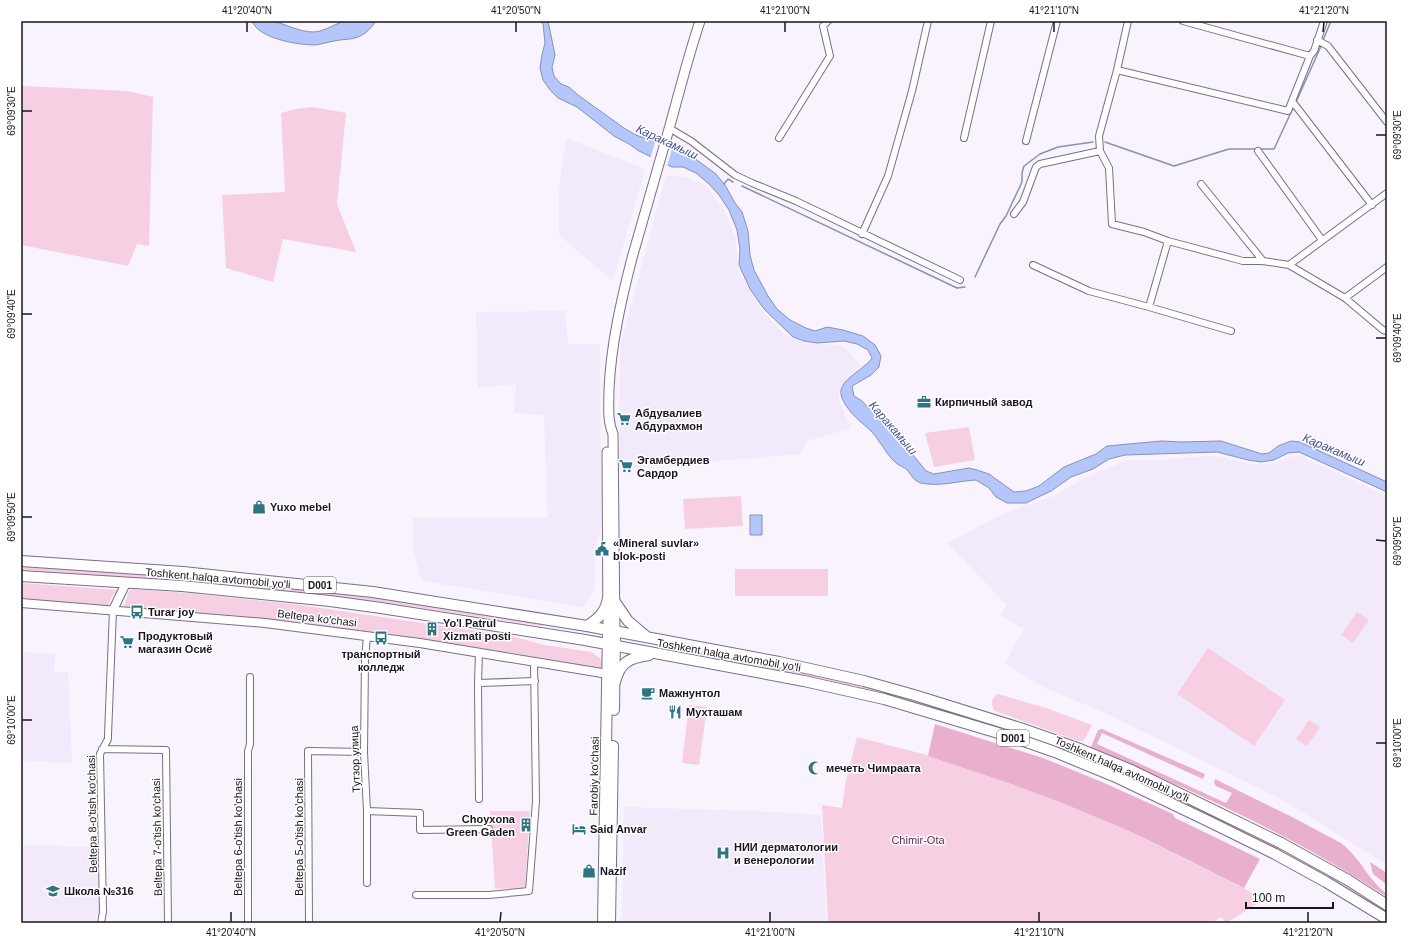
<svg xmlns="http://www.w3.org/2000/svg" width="1408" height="944" viewBox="0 0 1408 944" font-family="Helvetica,sans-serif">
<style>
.built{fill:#f2e9fb}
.green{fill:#f7cfe3}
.forest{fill:#e9b0ce}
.water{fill:#b5c6fa;stroke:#8691b8}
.pier{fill:#f8f3fd}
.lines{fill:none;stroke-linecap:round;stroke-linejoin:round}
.stream{stroke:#8691b8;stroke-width:1.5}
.minor-casing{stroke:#7a6f85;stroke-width:8}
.tertiary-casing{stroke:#7a6f85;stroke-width:10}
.secondary-casing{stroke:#7a6f85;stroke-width:11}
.primary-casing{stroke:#7a6f85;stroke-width:12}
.trunk-casing{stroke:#7a6f85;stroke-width:12}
.minor{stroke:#fff;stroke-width:6}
.tertiary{stroke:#fff;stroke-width:8}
.secondary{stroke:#fff;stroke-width:9}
.primary{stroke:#fff;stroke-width:10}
.trunk{stroke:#fff;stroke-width:10}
.ticks{fill:none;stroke:#19141d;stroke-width:1.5}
.labels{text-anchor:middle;stroke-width:3;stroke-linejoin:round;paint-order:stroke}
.shield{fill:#fff;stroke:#5e5a61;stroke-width:1}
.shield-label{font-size:10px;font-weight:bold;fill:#19141d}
.poi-label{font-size:11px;font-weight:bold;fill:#19141d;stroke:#fff;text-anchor:start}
.street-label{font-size:11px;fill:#19141d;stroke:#fff}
.park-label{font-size:11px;fill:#69274f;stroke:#fff}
.water-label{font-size:12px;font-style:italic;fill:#405191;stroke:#fff}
.neatline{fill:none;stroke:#19141d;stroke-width:1.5}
.ticks-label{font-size:10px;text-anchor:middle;fill:#19141d}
</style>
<rect width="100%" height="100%" fill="#f8f3fd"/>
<path class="built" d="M566 138 645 169 613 281 559 235V190Z
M666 175 684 177 704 184 723 208 736 239 738 272 763 312 787 336 809 344 842 345 860 365 841 385 838 398 851 428 807 441 801 454 619 469 620 347Z
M565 311 568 344H600L601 530 596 545 594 590 583 607 422 581 413 550V518H548L544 415 514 413 516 385 478 387 476 312Z
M1217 456 1256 465 1275 463 1290 457 1300 456 1387 496V865L1283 800 1103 712 1045 688 1005 663 1024 629 1000 615 1007 605 947 543 1005 513 1056 495 1084 478 1127 460H1164L1192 457Z
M21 652 55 654 54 672H68L72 763 21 761Z
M624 807 753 811 821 815 826 923H622Z
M21 845 101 847 100 916H96V923H21Z"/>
<path class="green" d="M23 86 127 91 153 97 149 246 137 244 128 266 21 245V87Z
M312 107 346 113 337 204 356 252 283 239 273 282 226 268 222 195 285 192 281 113 296 109Z
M969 427 975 460 934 467 925 433Z
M741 496 743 526 685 529 683 499Z
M21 566 206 579V583L21 570Z
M735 569H828V596H735Z
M223 581C276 586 329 591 382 599 456 609 530 622 603 635L543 625 542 626 382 602 222 584Z
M21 583 118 590 112 596 108 606 21 600Z
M131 589 186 593 293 604 512 636 544 645 591 652 601 659 603 666 598 669 512 653 380 633 291 622 124 607 128 593Z
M1357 612 1369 620 1353 643 1341 635Z
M636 644 683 652 739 659 850 682 960 712 1089 757 1087 760C1002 729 916 699 827 680 764 666 700 656 636 644Z
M1208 648 1285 700 1254 746 1177 694Z
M998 694 1046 708 1092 725 1084 740 1078 741 995 711C990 705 991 697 998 694Z
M689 705 707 707 699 765 682 763Z
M1309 720 1320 727 1307 746 1296 739Z
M857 737 923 754 1039 794 1096 816 1151 842 1265 899 1226 923 1221 917 1212 923H828L822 805 842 808 845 785Z
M1107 764C1203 806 1297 854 1387 909V914L1306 865 1262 842 1105 768Z
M490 811H530L525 888 495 889Z"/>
<path class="forest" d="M935 724 1043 758 1102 782 1173 814 1175 818 1260 859 1244 888C1195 864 1147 838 1096 817 1041 793 984 775 928 756Z
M1102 729 1205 774 1203 779 1102 733 1097 744 1226 803 1232 793 1216 786 1214 783 1215 779 1292 817 1341 843C1360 857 1368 880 1387 894V897C1293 835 1194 792 1091 747L1098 730Z
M1370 862 1387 873V885L1373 874Z"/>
<path class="water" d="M252 21C258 21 265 20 271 21 284 23 299 32 313 32 324 32 334 24 345 21 355 19 367 21 376 21 371 28 366 34 358 37 351 40 342 39 334 41 328 42 322 44 316 45 298 45 259 39 252 21Z
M540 21H548L555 55 552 67 554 76 561 84 569 87 578 95 624 128 636 135 680 150 690 155 716 174 725 185 735 203 742 212 748 231 750 255 754 270 768 296 777 309 790 320 806 328 815 331 827 327 843 330 863 336 875 345 881 356 879 367 871 375 852 386 854 396 862 401 901 444 913 455 926 471 934 474 969 468 977 470 989 474 1014 492 1026 491 1039 486 1064 467 1096 454 1107 446 1162 441 1181 442 1221 441 1262 454 1269 453 1278 446 1291 441 1300 442 1387 482V492L1299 452 1288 453 1274 460 1261 462 1248 460 1217 452 1125 455 1109 459 1093 469 1071 477 1051 491 1026 503H1007L996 497 989 488 976 480C957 481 940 487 921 483 914 481 912 476 908 471 905 467 899 466 895 462 885 453 879 438 869 429 861 422 853 416 847 407 844 403 840 396 841 390 843 378 866 368 872 358L868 350 857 344 844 341 817 343 804 341 793 337 764 309 750 289 739 265 740 249 737 230 729 210 719 195 709 184 696 173 683 167H672L639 151 629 144 614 136 577 107 558 98 550 90 543 80 540 68 542 55 545 43 543 24Z
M750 515H762V535H750Z"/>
<path class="pier" d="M656 139 673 145 667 167 650 159Z"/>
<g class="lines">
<path class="stream" d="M1323 40 1331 21
M1296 102 1322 44
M1105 142 1174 166 1229 149H1256
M1260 149H1274L1294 106
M724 184 728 179 733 182
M742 186 957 288 965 287
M975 277 1000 224 1006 216 1022 182V173L1024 166 1040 154 1058 147 1093 142"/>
<g class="minor-casing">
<path id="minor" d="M1128 21 1117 70 1099 136 1100 151 1109 168 1112 224 1144 232 1168 241 1243 261H1263L1289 265 1345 298 1383 330 1387 331
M1183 21 1310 56
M1317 40 1328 46 1387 122
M1117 70 1288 111 1310 56 1314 51 1324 21
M1292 101 1372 205
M669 128 691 141 735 175 752 183 796 201 960 280
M779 138 830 56 823 26 828 21
M964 138 991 21
M1026 141 1057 21
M1258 151 1322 240
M1201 184 1263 261
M1014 214 1023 202 1036 167 1040 164 1100 151
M862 234 888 176 912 91 928 21
M1033 265 1089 291 1149 307 1231 331
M1289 265 1387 193
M1345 298 1387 267
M1149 307 1168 241
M367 636 365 660 364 752 367 811V883
M478 683 535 681
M102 749 166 750 168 923
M479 799 478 683 479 652
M367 811 420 813V830L489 829
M416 895H489L529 891 536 801 534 662
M101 923 103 912 100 754 108 739V735L113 610
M248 923V751L250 744V677
M309 923 308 751 364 752"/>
</g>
<g class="tertiary-casing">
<path id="tertiary" d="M21 603 265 623 420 643 608 674
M113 610 126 583"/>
</g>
<g class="secondary-casing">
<path id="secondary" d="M607 452 608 630
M615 632 613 434C607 420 609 405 609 389 611 345 621 301 632 258 644 215 657 172 669 129 679 93 688 57 700 21"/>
</g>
<g class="primary-casing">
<path id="primary" d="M614 710 615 632
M603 923 608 630
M610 923 613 746"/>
</g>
<g class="trunk-casing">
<path id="trunk" d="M21 561 183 572 373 592 587 626 779 662 864 681 914 695 1020 728 1080 749 1131 770 1281 843 1348 880 1387 905
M21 576 182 586 330 601 381 608 585 640 804 681 884 699 1015 738 1055 752 1118 778 1208 821 1275 854 1326 882 1387 919
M615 602 628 621 647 637
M587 626C598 619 606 612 608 598
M615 682C620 662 629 658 649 655"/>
</g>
<use href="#minor" class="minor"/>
<use href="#tertiary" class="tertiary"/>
<use href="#secondary" class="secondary"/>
<use href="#primary" class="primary"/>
<use href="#trunk" class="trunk"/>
</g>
<path class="ticks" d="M247 32V22M516 32V22M785 32V22M1054 32V22M1323 32 1324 22M22 111H32M1376 135H1386M22 314H32M1376 338H1386M22 517H32M1376 540 1386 541M22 720H32M1376 743H1386M231 922V912M500 922 501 912M770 922V912M1039 922V912M1308 922V912"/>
<defs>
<g id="office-bare" transform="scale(1.08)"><path d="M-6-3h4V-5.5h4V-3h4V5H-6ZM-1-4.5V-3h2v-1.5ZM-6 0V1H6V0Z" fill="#2f7482" stroke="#fff" stroke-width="2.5" paint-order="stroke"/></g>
<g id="supermarket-bare" transform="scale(1.08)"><path d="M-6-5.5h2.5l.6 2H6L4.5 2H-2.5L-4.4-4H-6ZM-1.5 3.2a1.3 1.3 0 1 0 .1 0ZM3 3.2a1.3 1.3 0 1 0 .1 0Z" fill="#2f7482" stroke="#fff" stroke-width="2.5" paint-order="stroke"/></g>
<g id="shop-bare" transform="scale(1.08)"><path d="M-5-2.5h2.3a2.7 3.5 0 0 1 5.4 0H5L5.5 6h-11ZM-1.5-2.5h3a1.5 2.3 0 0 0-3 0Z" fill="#2f7482" stroke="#fff" stroke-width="2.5" paint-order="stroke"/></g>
<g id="civic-bare" transform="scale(1.08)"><path d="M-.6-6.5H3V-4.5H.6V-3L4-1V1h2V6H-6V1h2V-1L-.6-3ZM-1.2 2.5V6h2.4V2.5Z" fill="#2f7482" stroke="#fff" stroke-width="2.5" paint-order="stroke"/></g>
<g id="bus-bare" transform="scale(1.08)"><path d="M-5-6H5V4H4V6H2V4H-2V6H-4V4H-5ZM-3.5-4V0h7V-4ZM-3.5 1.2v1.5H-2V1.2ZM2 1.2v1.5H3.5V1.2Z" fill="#2f7482" stroke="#fff" stroke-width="2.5" paint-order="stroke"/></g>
<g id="building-bare" transform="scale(1.08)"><path d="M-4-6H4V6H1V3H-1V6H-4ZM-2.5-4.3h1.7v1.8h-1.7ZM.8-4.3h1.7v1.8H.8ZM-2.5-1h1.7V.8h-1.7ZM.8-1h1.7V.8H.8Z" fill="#2f7482" stroke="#fff" stroke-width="2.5" paint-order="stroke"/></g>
<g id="cafe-bare" transform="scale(1.08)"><path d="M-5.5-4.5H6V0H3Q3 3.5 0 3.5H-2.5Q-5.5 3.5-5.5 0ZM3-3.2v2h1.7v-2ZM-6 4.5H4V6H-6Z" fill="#2f7482" stroke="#fff" stroke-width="2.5" paint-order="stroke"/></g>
<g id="restaurant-bare" transform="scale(1.08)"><path d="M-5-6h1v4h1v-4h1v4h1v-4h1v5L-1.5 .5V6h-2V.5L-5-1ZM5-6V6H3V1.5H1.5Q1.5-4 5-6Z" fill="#2f7482" stroke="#fff" stroke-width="2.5" paint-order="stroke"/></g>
<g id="mosque-bare" transform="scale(1.08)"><path d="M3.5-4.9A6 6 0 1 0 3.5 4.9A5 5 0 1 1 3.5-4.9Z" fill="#2f7482" stroke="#fff" stroke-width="2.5" paint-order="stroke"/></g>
<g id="hotel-bare" transform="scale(1.08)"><path d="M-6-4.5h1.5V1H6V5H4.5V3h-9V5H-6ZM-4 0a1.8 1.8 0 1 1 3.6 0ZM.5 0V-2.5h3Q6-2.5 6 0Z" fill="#2f7482" stroke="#fff" stroke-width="2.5" paint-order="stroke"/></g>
<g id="hospital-bare" transform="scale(1.08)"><path d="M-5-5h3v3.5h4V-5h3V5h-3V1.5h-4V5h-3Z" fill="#2f7482" stroke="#fff" stroke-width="2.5" paint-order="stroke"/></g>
<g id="school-bare" transform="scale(1.08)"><path d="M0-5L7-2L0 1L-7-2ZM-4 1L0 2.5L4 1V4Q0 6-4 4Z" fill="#2f7482" stroke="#fff" stroke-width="2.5" paint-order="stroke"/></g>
</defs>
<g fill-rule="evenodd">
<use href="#office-bare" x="924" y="402"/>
<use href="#supermarket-bare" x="624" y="419"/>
<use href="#supermarket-bare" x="626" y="466"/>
<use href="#shop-bare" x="259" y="507"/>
<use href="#civic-bare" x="602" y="549"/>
<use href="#bus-bare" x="137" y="612"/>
<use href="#building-bare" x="432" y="629"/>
<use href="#bus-bare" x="381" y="638"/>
<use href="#supermarket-bare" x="127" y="642"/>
<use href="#cafe-bare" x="648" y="693"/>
<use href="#restaurant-bare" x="675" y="712"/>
<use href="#mosque-bare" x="815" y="768"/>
<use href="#building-bare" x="526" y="825"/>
<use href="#hotel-bare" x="579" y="829"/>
<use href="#hospital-bare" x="723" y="853"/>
<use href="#shop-bare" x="589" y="871"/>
<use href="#school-bare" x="53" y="891"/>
</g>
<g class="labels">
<g class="shield">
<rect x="304" y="577" width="32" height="16" rx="3"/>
<rect x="997" y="730" width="32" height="16" rx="3"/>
</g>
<g class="shield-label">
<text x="320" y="589">D001</text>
<text x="1013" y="742">D001</text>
</g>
<g class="poi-label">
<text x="935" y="406">Кирпичный завод</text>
<text x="635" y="417">Абдувалиев<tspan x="635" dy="13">Абдурахмон</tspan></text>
<text x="637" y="464">Эгамбердиев<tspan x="637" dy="13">Сардор</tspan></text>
<text x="270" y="511">Yuxo mebel</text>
<text x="613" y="547">«Mineral suvlar»<tspan x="613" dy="13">blok-posti</tspan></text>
<text x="148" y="616">Turar joy</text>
<text x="443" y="627">Yo'l Patrul<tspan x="443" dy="13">Xizmati posti</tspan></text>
<text x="138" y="640">Продуктовый<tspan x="138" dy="13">магазин Осиё</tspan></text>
<text x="381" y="658" text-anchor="middle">транспортный<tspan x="381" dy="13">колледж</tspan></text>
<text x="659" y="697">Мажнунтол</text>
<text x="686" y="716">Мухташам</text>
<text x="826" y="772">мечеть Чимраата</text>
<text x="515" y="823" text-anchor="end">Choyxona<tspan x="515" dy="13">Green Gaden</tspan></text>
<text x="590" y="833">Said Anvar</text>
<text x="734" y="851">НИИ дерматологии<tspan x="734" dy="13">и венерологии</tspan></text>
<text x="600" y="875">Nazif</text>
<text x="64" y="895">Школа №316</text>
</g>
<g class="street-label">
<text transform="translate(218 578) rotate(5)" y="4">Toshkent halqa avtomobil yo'li</text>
<text transform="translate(317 618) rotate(7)" y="4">Beltepa ko'chasi</text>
<text transform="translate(729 655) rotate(10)" y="4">Toshkent halqa avtomobil yo'li</text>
<text transform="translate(355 759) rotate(-92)" y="4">Тутзор улица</text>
<text transform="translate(1122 769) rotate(24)" y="4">Toshkent halqa avtomobil yo'li</text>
<text transform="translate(594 776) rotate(-89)" y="4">Farobiy ko'chasi</text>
<text transform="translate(92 814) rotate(-91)" y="4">Beltepa 8-o'tish ko'chasi</text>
<text transform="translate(157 837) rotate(-91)" y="4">Beltepa 7-o'tish ko'chasi</text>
<text transform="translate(238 837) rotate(-90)" y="4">Beltepa 6-o'tish ko'chasi</text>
<text transform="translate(299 837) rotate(-90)" y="4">Beltepa 5-o'tish ko'chasi</text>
</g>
<g class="park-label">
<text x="918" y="844">Chimir-Ota</text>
</g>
<g class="water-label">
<text transform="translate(667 142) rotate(25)" y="4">Каракамыш</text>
<text transform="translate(893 428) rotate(49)" y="4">Каракамыш</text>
<text transform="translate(1334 450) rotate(23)" y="4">Каракамыш</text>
</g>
</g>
<rect width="1408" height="944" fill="none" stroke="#ffffff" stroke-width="44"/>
<path d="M1246 902v6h87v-6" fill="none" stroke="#19141d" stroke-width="2"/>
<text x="1252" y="902" font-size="12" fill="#19141d" stroke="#ffffff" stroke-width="3" paint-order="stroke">100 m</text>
<rect x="22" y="22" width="1364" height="900" class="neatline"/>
<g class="ticks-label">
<text x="247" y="14">41°20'40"N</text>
<text x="516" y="14">41°20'50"N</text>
<text x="785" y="14">41°21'00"N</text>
<text x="1054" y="14">41°21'10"N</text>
<text x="1324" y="14">41°21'20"N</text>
<text transform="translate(11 111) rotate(-90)" y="4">69°09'30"E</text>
<text transform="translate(1397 135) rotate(-90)" y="4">69°09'30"E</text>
<text transform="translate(11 314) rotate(-90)" y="4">69°09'40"E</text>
<text transform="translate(1397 338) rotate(-90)" y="4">69°09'40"E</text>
<text transform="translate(11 517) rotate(-90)" y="4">69°09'50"E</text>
<text transform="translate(1397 541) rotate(-90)" y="4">69°09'50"E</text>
<text transform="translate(11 720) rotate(-90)" y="4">69°10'00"E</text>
<text transform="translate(1397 743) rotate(-90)" y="4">69°10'00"E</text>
<text x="231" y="936">41°20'40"N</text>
<text x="500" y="936">41°20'50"N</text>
<text x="770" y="936">41°21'00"N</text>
<text x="1039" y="936">41°21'10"N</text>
<text x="1308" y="936">41°21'20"N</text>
</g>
</svg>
